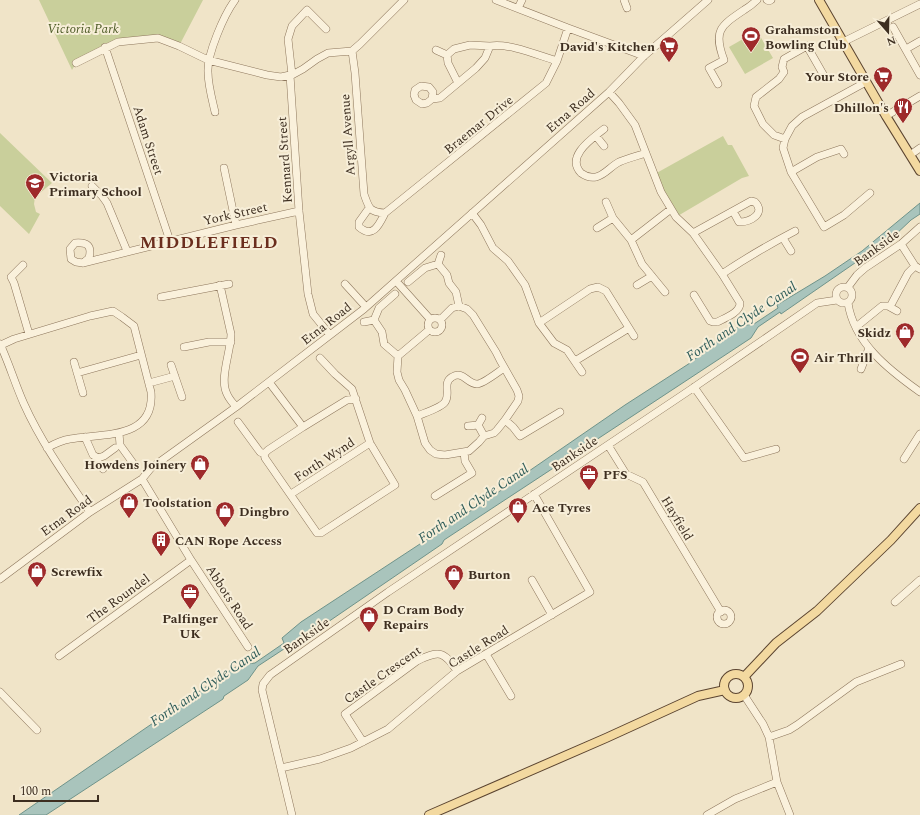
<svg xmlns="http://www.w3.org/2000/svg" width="920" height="815" viewBox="0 0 920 815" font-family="Spectral,serif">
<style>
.green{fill:#c9cf9b}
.water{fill:#a9c4bc;stroke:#6f938a}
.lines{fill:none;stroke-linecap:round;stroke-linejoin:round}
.minor-casing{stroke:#8d765c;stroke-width:8}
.major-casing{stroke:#5b4430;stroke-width:10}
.minor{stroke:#faf1dc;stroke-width:7}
.major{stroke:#f3d9a0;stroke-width:8}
.labels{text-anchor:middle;stroke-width:4;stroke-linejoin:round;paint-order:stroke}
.park-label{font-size:13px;font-style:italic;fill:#4d5a26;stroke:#f7eed8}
.poi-label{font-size:13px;font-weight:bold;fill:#3d2e20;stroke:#f7eed8;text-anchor:start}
.street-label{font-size:13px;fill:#3d2e20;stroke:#f7eed8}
.water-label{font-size:14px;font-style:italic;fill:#2f5d5a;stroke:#f7eed8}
.district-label{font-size:17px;font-weight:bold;letter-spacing:1px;fill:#6b2e1e;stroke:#f7eed8}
</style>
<rect width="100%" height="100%" fill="#f0e4c8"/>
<path class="green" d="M39 0H203L179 46 158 38 118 42 76 63 72 70Z
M757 31 773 58 745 74 729 47Z
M0 133 52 183 35 197 34 204 36 212 40 214 29 234 0 206Z
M723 136 728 145H732L749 176 742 178 676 217 653 175Z"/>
<path class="water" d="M920 203V214L911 220 894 236 781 314 780 312 758 327 751 338 444 540 442 544 306 637 300 639 288 648 287 647 258 666 248 680 224 696 223 699 46 815H19L226 673 239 665 255 663 284 643 282 638 301 622 484 502 625 405 690 363 729 332 740 326 754 324 778 308 777 305 825 276 862 251Z"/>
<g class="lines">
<g class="minor-casing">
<path id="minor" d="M496 0 568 28 644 56
M624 0 627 8
M767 0 769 1 771 0
M518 8 522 0
M893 27 920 75
M326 29 307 10 292 26 288 39 292 75H290L299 211 308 294 313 314 330 335
M843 42 920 4
M105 47 170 241
M906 49 920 41
M436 50 447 55
M352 51 355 73 364 194C369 208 369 212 385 213L546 83 557 61 568 28
M76 63 118 42 158 38 179 46 208 60 267 75 281 77 290 75
M292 75 303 69 317 59 328 53 352 51 360 44 404 0
M866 82 802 117 792 126 785 139 783 148 791 172 824 227 844 215 870 193
M458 83 448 63 447 55 454 49 470 45 490 46
M718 84 709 68 724 60C713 31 720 26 744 10 749 7 753 4 757 0
M609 92 619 103 635 125 661 192 676 217 693 233 722 274
M432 99 433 92 429 87 421 86 415 90 414 95 416 100 422 104 427 103 432 99 440 98 476 68 485 58 490 46C510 43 537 55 557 61
M215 112C212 99 208 85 208 72 207 54 224 15 235 0
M886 116 920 96
M604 129C593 138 565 156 581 173 585 176 591 178 596 177 605 175 611 166 619 162 628 158 637 156 646 153
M596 136 604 146
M785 139 774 135 763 124 754 106 756 97 779 79 784 72 782 67 784 59 807 46 823 74
M910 155 920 148
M224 168 236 225
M791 172 817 157 841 149 844 154
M92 186 102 196 107 203 127 251
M606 202 613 218 631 240 642 264 665 292
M369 208 359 222V227C373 239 379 225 385 213
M472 213 481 225 493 248 508 261 525 285 539 323 554 343 567 350 582 372
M597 228 613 218
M693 233 751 201 755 202C766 213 751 222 739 222L733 211
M783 238 791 251
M631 240 671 209
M901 244 915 266 920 269
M83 263 89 258C92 246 88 242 75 243L70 249 71 259 76 262 83 263 236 225 299 211
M438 264 441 255
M23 265 11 277 14 283 29 334
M396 281 430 319
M408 282 425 268 438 264 447 275 449 283 456 292 459 306
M345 284 366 307
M220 285 231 334C231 351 219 379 227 394 229 399 233 403 236 407
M637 285 652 276
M836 295a8 8 0 1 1 16 0a8 8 0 1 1-16 0Z
M848 287 857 275 865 268 901 244 920 227
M395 294 379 308 374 320 382 332 384 344 398 356
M694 295 710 321 713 322H717C725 318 740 313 740 303L722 274C746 258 770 244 795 231
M161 297 229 284
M848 303C854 343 889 370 920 392
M892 303 908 273 915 266
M428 325a7 7 0 1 1 14 0a7 7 0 1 1-14 0Z
M364 322 374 320
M539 323 590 289 598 287 606 291 634 336
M856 327 882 306H888L897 311
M429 330 398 356 397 372 399 380 405 390 417 416 425 443 430 450 436 454 445 455 469 451 479 442 484 436 494 433 497 430 505 420 518 401 519 396 517 390 500 360 496 352 473 315 467 309 459 306 452 308 440 320
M0 344C9 363 15 384 24 404 41 442 66 477 90 512
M1 345 14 339 90 316 113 311 122 317 134 326 151 392C155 440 102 433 70 439 62 440 54 444 47 448
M184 347 209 342H231
M575 361 629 328
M74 362 83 393
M171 365 182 397
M861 369 869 348
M77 373 141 355
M269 382 303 427 347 400 356 399
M149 383 175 376
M694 387 744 458 776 449
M417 416C424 413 441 408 445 402 451 394 442 383 452 377 463 370 467 384 477 384 483 384 498 372 504 368
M505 420 513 427 520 436 560 412
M238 422 260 452 264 454
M478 425 482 418
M468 426 478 425 484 436
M303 427 268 450 264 454 265 458 317 533H321L395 485 370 443 352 389 335 374 320 358
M119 433 120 445 133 463
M85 437 93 455 98 458 104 456 115 448
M608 445 626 474 643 482 721 612
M98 458V463L103 469
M904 459 920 434
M142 479 191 560 248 647
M291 494 370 443
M435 496 472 473 465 461 464 452
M0 579 90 512 142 479 151 468 236 407 364 309 609 92 644 56 708 0
M532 580 552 615
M895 602 920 580
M717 617a7 7 0 1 1 14 0a7 7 0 1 1-14 0Z
M486 654 511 696
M59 656 191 560
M0 692 37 730
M744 695 763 724 769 737 777 782 790 815
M769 737 789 730 797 725 856 682 901 664
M363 742 345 714 417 661C439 650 444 651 457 671
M281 768 320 759 351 748 388 729 457 671 590 592 534 494
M292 815 262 690 263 684 270 675 388 592 687 392 817 303 837 300
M707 815 735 799 777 782"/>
</g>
<g class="major-casing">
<path id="major" d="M819 0 886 116 920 171
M724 686a12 12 0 1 1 24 0a12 12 0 1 1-24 0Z
M744 677 776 643 817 611 891 540 920 508
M429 815 606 738 698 696 725 690"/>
</g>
<use href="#minor" class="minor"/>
<use href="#major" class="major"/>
</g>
<defs>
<g id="stadium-pin" transform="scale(1)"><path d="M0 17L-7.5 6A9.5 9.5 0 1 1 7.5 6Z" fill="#9e2a2b" stroke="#f7eed8"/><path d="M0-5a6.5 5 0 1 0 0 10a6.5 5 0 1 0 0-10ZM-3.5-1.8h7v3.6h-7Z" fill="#fff"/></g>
<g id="supermarket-pin" transform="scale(1)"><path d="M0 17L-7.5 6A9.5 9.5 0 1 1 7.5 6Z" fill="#9e2a2b" stroke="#f7eed8"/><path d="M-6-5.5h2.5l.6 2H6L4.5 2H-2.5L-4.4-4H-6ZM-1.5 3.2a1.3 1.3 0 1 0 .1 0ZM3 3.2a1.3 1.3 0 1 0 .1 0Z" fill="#fff"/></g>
<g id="restaurant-pin" transform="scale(1)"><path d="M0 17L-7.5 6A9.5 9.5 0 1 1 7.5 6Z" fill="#9e2a2b" stroke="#f7eed8"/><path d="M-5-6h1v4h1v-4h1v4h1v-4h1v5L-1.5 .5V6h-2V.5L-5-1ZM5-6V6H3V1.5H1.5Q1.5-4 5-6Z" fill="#fff"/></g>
<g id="school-pin" transform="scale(1)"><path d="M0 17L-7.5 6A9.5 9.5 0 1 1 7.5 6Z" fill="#9e2a2b" stroke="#f7eed8"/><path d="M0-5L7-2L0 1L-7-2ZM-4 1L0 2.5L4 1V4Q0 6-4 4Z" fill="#fff"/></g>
<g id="shop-pin" transform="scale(1)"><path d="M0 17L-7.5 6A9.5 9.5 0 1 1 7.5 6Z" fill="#9e2a2b" stroke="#f7eed8"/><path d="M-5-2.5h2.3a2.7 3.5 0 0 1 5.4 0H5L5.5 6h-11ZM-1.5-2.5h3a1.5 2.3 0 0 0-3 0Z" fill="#fff"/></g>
<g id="office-pin" transform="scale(1)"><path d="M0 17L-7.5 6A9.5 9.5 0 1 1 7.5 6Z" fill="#9e2a2b" stroke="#f7eed8"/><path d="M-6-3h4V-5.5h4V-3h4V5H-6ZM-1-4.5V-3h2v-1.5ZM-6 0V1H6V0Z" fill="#fff"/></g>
<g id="building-pin" transform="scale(1)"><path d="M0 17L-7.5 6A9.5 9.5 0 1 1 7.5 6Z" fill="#9e2a2b" stroke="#f7eed8"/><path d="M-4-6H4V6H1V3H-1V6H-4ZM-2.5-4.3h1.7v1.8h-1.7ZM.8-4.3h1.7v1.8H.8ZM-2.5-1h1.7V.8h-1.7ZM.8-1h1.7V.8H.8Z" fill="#fff"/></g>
</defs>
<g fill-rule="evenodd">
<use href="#stadium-pin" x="751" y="36"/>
<use href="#supermarket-pin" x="669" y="46"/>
<use href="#supermarket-pin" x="883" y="76"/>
<use href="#restaurant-pin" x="903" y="107"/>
<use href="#school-pin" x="35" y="183"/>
<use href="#shop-pin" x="905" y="332"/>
<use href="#stadium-pin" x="800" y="357"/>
<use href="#shop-pin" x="200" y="464"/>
<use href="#office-pin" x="589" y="474"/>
<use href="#shop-pin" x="129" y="502"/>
<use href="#shop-pin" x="518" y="507"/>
<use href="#shop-pin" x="225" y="511"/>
<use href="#building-pin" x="161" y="540"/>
<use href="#shop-pin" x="37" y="571"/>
<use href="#shop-pin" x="454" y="574"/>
<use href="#office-pin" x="190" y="593"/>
<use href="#shop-pin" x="369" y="616"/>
</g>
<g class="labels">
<g class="park-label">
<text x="83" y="33">Victoria Park</text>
</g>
<g class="poi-label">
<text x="765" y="34">Grahamston<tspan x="765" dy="15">Bowling Club</tspan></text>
<text x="655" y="51" text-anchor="end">David's Kitchen</text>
<text x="869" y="81" text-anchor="end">Your Store</text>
<text x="889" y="112" text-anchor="end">Dhillon's</text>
<text x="49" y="181">Victoria<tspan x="49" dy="15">Primary School</tspan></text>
<text x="891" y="337" text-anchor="end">Skidz</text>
<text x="814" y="362">Air Thrill</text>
<text x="186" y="469" text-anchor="end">Howdens Joinery</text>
<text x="603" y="479">PFS</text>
<text x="143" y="507">Toolstation</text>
<text x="532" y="512">Ace Tyres</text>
<text x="239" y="516">Dingbro</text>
<text x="175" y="545">CAN Rope Access</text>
<text x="51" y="576">Screwfix</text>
<text x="468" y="579">Burton</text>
<text x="383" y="614">D Cram Body<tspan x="383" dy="15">Repairs</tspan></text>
<text x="190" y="623" text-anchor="middle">Palfinger<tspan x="190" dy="15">UK</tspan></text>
</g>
<g class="street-label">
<text transform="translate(570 110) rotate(-41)" y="5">Etna Road</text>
<text transform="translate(478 124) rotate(-39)" y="5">Braemar Drive</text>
<text transform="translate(347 135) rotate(-94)" y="5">Argyll Avenue</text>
<text transform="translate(149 140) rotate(72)" y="5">Adam Street</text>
<text transform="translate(284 160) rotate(-94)" y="5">Kennard Street</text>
<text transform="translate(235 213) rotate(-13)" y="5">York Street</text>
<text transform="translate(876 247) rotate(-36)" y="5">Bankside</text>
<text transform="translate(326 323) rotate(-38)" y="5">Etna Road</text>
<text transform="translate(574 453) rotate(-34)" y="5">Bankside</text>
<text transform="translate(324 459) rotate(-33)" y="5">Forth Wynd</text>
<text transform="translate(66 515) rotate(-36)" y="5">Etna Road</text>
<text transform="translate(678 518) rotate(59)" y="5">Hayfield</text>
<text transform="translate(230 597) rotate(57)" y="5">Abbots Road</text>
<text transform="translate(118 598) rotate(-36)" y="5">The Roundel</text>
<text transform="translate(306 635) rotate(-35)" y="5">Bankside</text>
<text transform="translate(478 646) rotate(-32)" y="5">Castle Road</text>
<text transform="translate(382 674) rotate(-35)" y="5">Castle Crescent</text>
</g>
<g class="water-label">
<text transform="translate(741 321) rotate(-34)" y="5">Forth and Clyde Canal</text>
<text transform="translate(473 503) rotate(-34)" y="5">Forth and Clyde Canal</text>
<text transform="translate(205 686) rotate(-34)" y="5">Forth and Clyde Canal</text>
</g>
<g class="district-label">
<text x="209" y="248">MIDDLEFIELD</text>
</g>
</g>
<g transform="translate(888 32) rotate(160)" stroke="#f7eed8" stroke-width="3" paint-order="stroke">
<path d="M0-3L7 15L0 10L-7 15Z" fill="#3d2e20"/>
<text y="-6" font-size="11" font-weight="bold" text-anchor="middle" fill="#3d2e20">N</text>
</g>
<path d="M14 795v6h84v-6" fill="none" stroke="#3d2e20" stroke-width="2"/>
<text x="20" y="795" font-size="12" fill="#3d2e20" stroke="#f7eed8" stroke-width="3" paint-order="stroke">100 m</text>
</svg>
